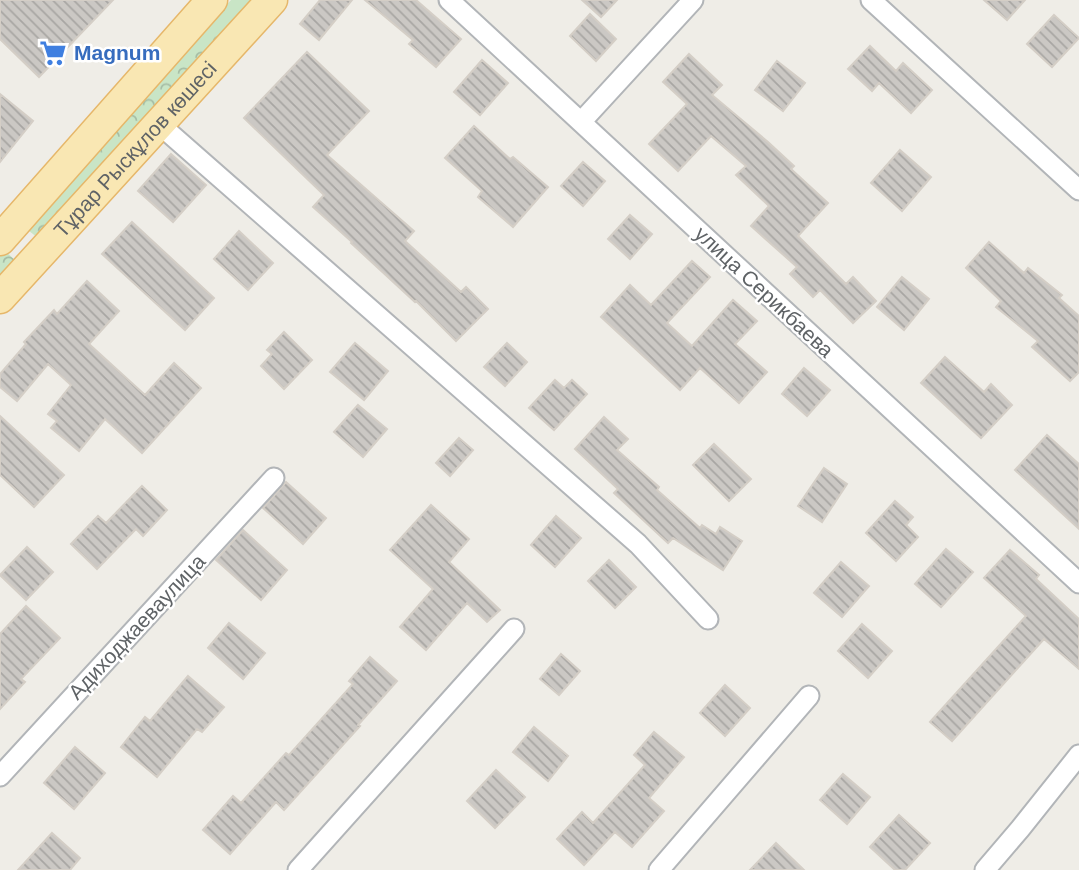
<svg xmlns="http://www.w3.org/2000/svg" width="1079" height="870" viewBox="0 0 1079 870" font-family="Arial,sans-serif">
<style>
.forest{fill:url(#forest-crowns)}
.building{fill:url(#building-back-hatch);stroke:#d4cec6;stroke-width:2}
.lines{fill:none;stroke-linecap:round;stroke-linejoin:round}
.minor-casing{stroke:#b2b5b8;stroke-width:23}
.primary-casing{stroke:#e6b76a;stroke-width:33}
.minor{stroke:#fff;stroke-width:19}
.primary{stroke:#f9e7b3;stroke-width:30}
.labels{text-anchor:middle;stroke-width:5;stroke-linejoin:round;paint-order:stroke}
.shop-label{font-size:21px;font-weight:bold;fill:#366cbe;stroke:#fff;text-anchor:start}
.street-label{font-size:21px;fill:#5f6366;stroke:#fff}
</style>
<defs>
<pattern id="forest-crowns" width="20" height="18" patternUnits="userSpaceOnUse" patternTransform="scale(1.75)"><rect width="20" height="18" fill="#c9e5c6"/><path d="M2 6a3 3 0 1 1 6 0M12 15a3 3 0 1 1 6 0" fill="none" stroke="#a6bda5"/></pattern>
<pattern id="building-back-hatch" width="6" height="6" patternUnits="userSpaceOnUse" patternTransform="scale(1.75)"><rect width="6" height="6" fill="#cbc8c4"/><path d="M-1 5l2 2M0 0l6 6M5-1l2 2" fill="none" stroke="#a8a6a3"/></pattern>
</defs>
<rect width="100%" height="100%" fill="#efede7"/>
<path class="forest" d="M231 0H253L38 238 24 227Z
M4 250 15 260 0 277V254Z"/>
<path class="building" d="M0 0H113L39 77 0 39Z
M320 0H352L319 40 300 24Z
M365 0H416L461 39 436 67 409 44 413 40Z
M582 0H617L601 17Z
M984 0H1025L1007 20Z
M590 14 616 39 596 61 570 36Z
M1054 15 1079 38 1052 67 1027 44Z
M870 46 896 71 903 63 932 90 911 113 879 83 872 91 848 69Z
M307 52 369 111 327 155 414 231 405 241 461 292 466 287 488 309 456 341 416 301 415 302 351 243 352 242 313 207 324 195 244 118Z
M689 54 722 85 712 95 768 142 794 166 791 169 828 203 798 236 846 284 853 277 876 301 853 323 820 290 813 297 790 274 797 267 751 226 769 206 736 175 746 166 711 136 678 171 649 144 687 104 663 82Z
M482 60 508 83 480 115 454 92Z
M777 61 805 83 783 111 755 90Z
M0 94 33 121 0 162Z
M474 126 510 159 513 157 548 187 513 227 478 197 482 191 445 158Z
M900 150 931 177 902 211 871 183Z
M171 154 206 185 173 222 138 191Z
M583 162 605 181 583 206 561 186Z
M630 215 652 234 630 259 608 239Z
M132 222 214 298 185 330 102 254Z
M239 231 273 263 248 290 214 259Z
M989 242 1024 273 1028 268 1062 295 1059 298 1079 316V372L1070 381 1032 347 1038 341 996 307 1001 301 966 268Z
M692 261 710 277 667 323 692 346 733 300 757 321 735 344 767 372 739 403 700 368 680 390 601 317 630 285 651 305Z
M902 277 929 299 904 330 877 307Z
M87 281 119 311 89 344 145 395 174 363 201 388 142 453 105 419 79 451 51 428 57 421 48 414 71 385 48 364 17 401 0 387V374L26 344 24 342 54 310 57 314Z
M284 332 312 360 284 389 261 366 272 354 267 350Z
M355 343 388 371 364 400 330 372Z
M507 343 527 362 505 386 484 367Z
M945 357 984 392 991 384 1012 405 981 438 921 383Z
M804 368 830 390 807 416 782 394Z
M555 380 564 388 572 380 587 394 554 430 529 408Z
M358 405 387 429 363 457 334 432Z
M0 416 64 475 34 507 0 475Z
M604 417 628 439 617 450 659 487 657 490 700 528 702 525 716 534 720 527 742 541 723 570 673 538 668 543 614 493 618 489 575 449Z
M1047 435 1079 464V529L1015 470Z
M459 438 473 450 450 476 436 463Z
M714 444 751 479 729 501 693 465Z
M824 468 847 484 822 522 798 506Z
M286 482 326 518 303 544 263 508Z
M142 486 167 510 143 536 136 529 97 569 71 544 98 516 106 523Z
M895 501 913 517 906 525 918 537 896 561 866 533Z
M431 505 469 539 449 562 500 610 487 622 467 603 426 650 400 627 433 589 390 550Z
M556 516 581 538 555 567 531 545Z
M243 530 287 570 261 600 216 560Z
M27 547 53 572 26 600 0 575Z
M946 549 973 572 941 607 915 584Z
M1010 550 1039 575 1036 579 1079 619V669L1044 639 952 741 930 722 1026 616 984 578Z
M609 560 636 587 615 608 588 581Z
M841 562 869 586 842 617 814 593Z
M26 606 60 638 21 679 25 682 0 709V634Z
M229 623 265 653 243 679 208 648Z
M862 624 892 651 868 678 838 651Z
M561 654 580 671 559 695 540 679Z
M370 657 397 681 358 725 360 726 284 810 276 802 230 854 203 830 233 796 241 803 286 753 289 755 353 684 349 681Z
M188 676 224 707 202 732 197 729 157 777 121 747 145 717 150 721Z
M725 685 750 708 725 736 700 713Z
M534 727 568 756 548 781 513 752Z
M654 732 684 757 649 798 664 811 632 847 615 832 584 865 557 839 582 812 593 823 645 765 634 755Z
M75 747 105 773 74 809 44 783Z
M496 770 525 797 495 828 467 801Z
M843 774 870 797 847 824 820 800Z
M899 815 930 843 905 870H895L870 847Z
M52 833 80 858 70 870H18Z
M776 843 804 870H750Z"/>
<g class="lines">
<g class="minor-casing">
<path id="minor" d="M449 0 1079 583
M871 0 1079 190
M581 122 693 0
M159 124 638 544 708 619
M0 776 274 478
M298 870 514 629
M659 870 809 696
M985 870 1020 829 1079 755"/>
</g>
<g class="primary-casing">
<g id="primary">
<path d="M0 240 212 0"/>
<path id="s1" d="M0 298 272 0"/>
</g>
</g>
<use href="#minor" class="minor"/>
<use href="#primary" class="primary"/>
</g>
<defs>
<g id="supermarket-bare" transform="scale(2.1)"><path d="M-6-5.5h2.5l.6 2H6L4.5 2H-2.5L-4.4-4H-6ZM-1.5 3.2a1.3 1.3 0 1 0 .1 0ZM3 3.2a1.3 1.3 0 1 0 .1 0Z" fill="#3f7fe0" stroke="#fff" stroke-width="2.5" paint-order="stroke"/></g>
</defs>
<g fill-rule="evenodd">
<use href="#supermarket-bare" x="53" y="53"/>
</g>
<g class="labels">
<g class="shop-label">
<text x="74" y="60">Magnum</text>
</g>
<g class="street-label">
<text dy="7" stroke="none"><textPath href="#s1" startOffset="201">Тұрар Рыскұлов көшесі</textPath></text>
<text transform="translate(764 292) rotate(43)" y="7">улица Серикбаева</text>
<text transform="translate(137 627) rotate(-47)" y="7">Адиходжаеваулица</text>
</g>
</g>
</svg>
